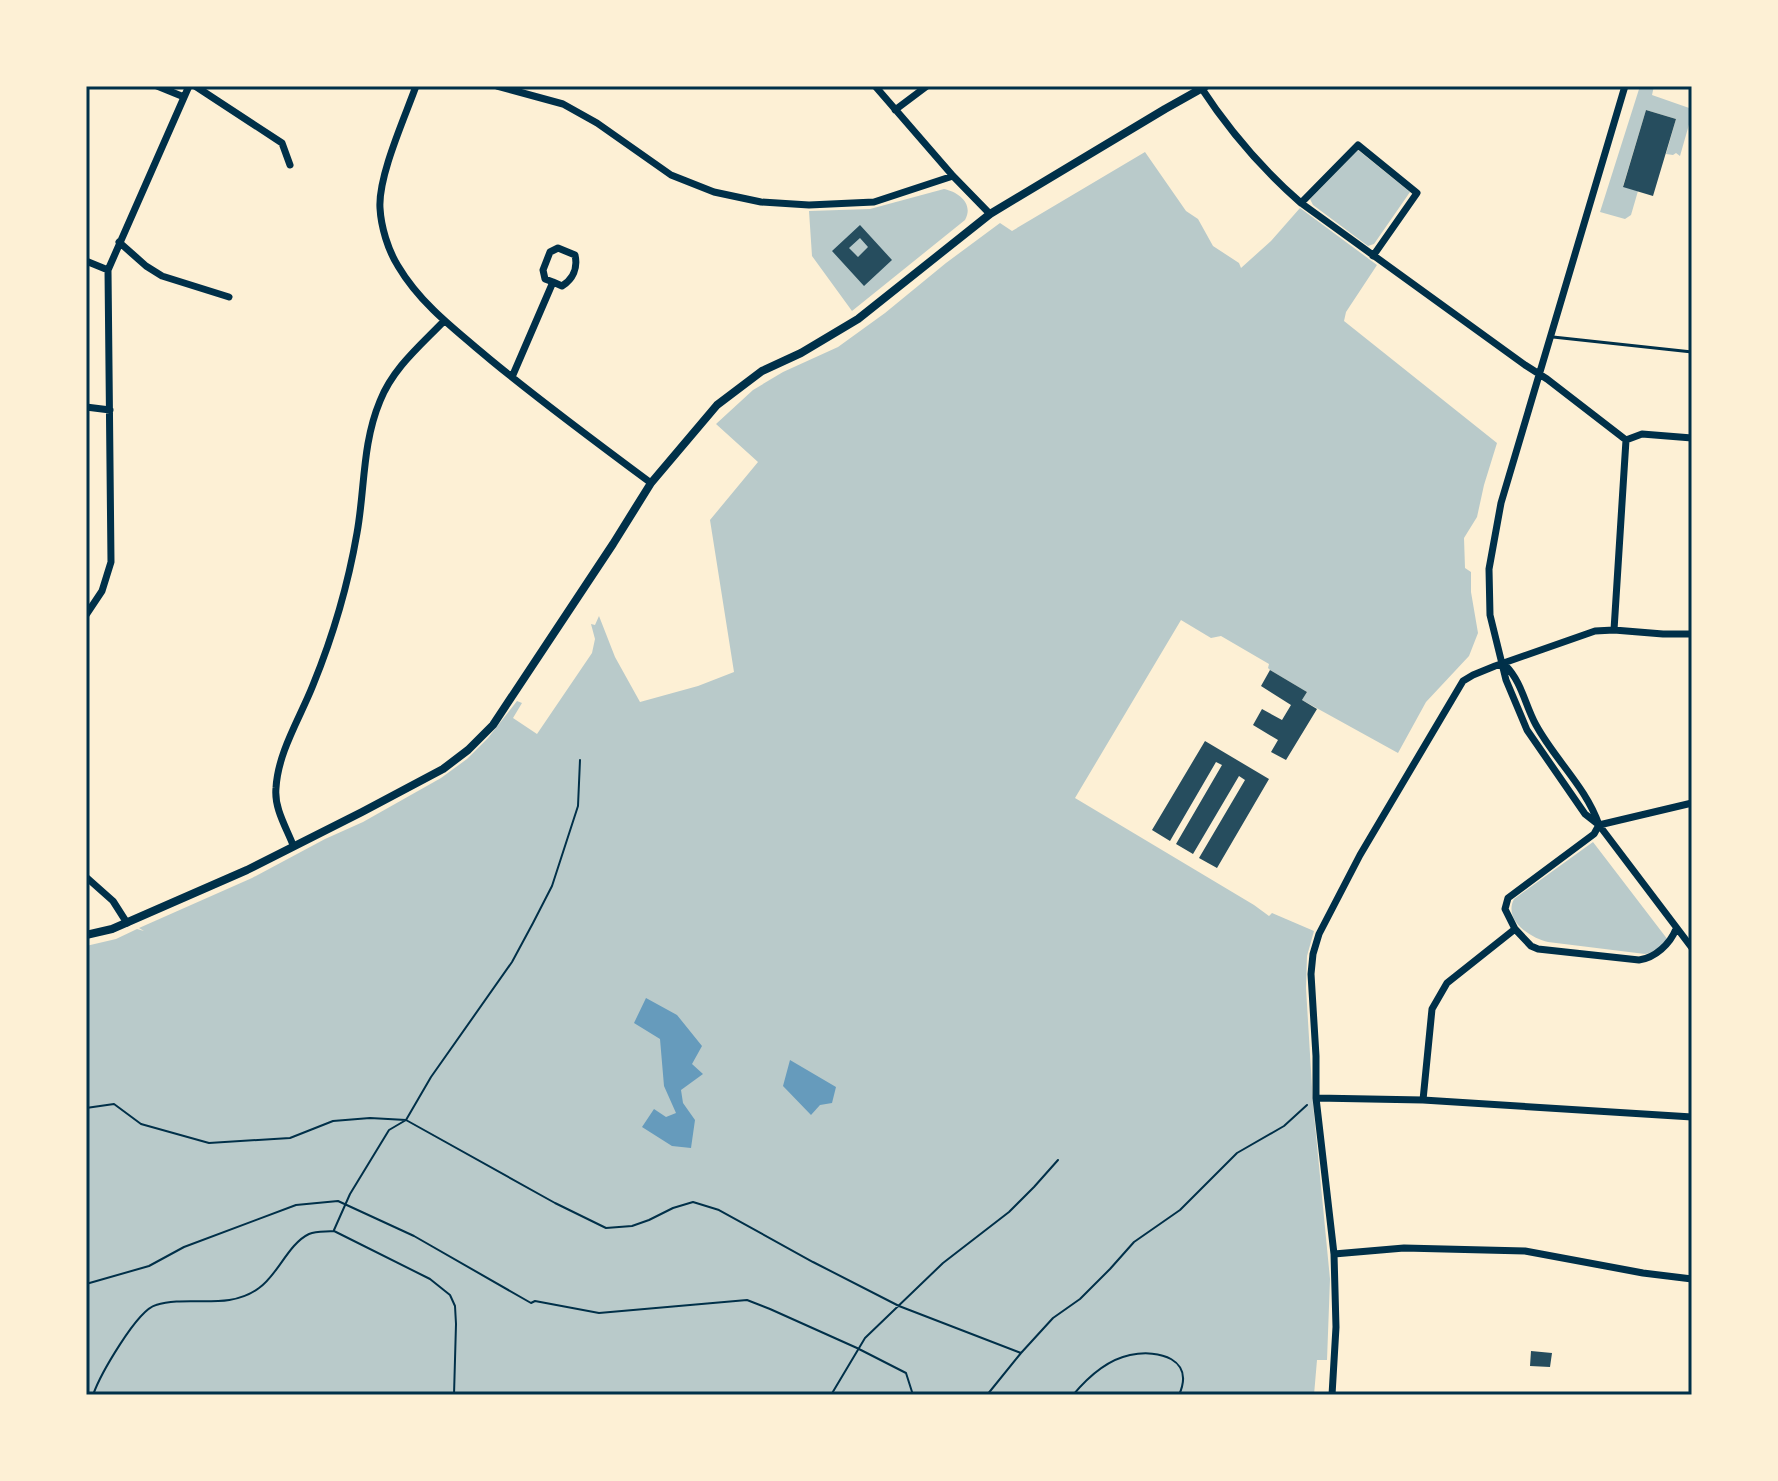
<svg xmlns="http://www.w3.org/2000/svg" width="1778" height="1481" viewBox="0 0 1778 1481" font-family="'Titillium Web',sans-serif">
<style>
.green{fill:#b9caca}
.water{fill:#669bbc}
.building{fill:#264d5e;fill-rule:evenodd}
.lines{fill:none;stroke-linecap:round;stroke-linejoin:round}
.path{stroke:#003049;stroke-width:2}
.service{stroke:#003049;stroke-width:3}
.minor{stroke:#003049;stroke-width:7}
.tertiary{stroke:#003049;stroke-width:8}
.neatline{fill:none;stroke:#003049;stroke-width:3}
</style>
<rect width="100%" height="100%" fill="#fdf0d5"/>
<path class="green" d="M1640 86H1654L1652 95 1692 109V114L1680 156 1676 153 1673 155 1666 154 1676 119 1646 110 1623 186 1638 191 1631 215 1625 219 1600 212Z
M1358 150 1410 192 1374 244 1368 246 1313 205 1310 199Z
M1145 152 1186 211 1198 219 1213 246 1239 263 1241 268 1271 241 1300 208 1377 265 1346 312 1344 321 1497 443 1484 485 1477 517 1464 538 1465 568 1471 572V592L1478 633 1469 656 1426 702 1398 753 1302 700 1307 692 1270 670 1268 668 1269 664 1221 636 1211 638 1181 620 1075 798 1254 905 1269 916 1272 913 1314 931 1307 956 1306 988 1313 1104 1330 1279 1327 1360H1317L1314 1395H86V946L116 939 137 929 144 931 139 928 252 878 325 839 363 822 441 778 467 759 488 738 517 701 522 703 513 718 537 734 592 653 595 639 591 624 595 625 599 616 615 657 640 702 698 686 734 672 710 520 758 462 716 424 753 390 783 372 838 347 885 313 946 263 1000 223 1012 231Z
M944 189C959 192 974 204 965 220L852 311 812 256 809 211 870 209Z
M1593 842 1668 940 1654 952 1645 954 1548 942C1530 938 1503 920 1514 899Z"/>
<path class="water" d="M646 998 677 1015 702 1046 692 1064 703 1074 681 1090 683 1103 695 1120 691 1148 672 1146 642 1127 654 1109 666 1117 676 1113 664 1086 660 1039 634 1023Z
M790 1060 836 1087 832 1103 820 1105 811 1115 783 1086Z"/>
<path class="building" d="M1646 110 1676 119 1653 196 1623 187Z
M860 225 892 260 864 286 832 251ZM860 238 868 247 858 257 849 248Z
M1270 670 1307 692 1302 700 1317 709 1286 760 1271 752 1278 740 1253 725 1262 709 1282 720 1291 705 1261 686Z
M1205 741 1269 779 1217 868 1199 858 1245 780 1239 776 1193 854 1176 844 1222 765 1216 762 1170 841 1152 830Z
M1531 1351 1552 1353 1550 1367 1530 1366Z"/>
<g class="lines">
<path class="path" d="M86 1108 114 1104 141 1124 209 1143 290 1138 333 1121 370 1118 406 1120 555 1203 606 1228 632 1226 649 1220 673 1208 693 1202 719 1210 813 1262 899 1306 1021 1353
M334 1230 350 1194 389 1130 406 1120 431 1077 512 962 533 923 552 886 578 806 580 760
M86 1284 149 1266 184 1247 296 1205 338 1201 414 1236 531 1303 535 1301 599 1313 747 1300 770 1309 857 1348 906 1373 913 1395
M93 1395C100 1375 137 1310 156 1305 189 1295 228 1311 259 1288 278 1275 288 1244 309 1234 317 1231 325 1232 334 1231L430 1279 450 1295 455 1306 456 1324 454 1395
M831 1395 865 1338 943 1263 1009 1212 1034 1187 1058 1160
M987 1395 1021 1353 1053 1318 1080 1299 1110 1269 1134 1242 1180 1210 1237 1153 1284 1126 1307 1105
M1073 1395C1088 1377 1106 1360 1130 1355 1159 1349 1195 1359 1179 1395"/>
<path class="service" d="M1553 337 1692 352"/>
<path class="minor" d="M157 86 184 97
M195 86 282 143 290 165
M416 86C405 117 378 176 380 208 381 227 388 250 398 266 421 305 458 332 492 361 543 403 597 443 651 483
M497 86 563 104 597 123 671 175 714 192 761 202 809 205 874 202 953 176
M875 86 953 176 990 214
M1200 86C1228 129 1262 169 1301 203L1525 365 1547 379 1626 440 1642 434 1692 438
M1625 86 1501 503 1489 569 1490 615 1506 680 1527 730 1585 814 1599 825 1692 948
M895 110 927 86
M1301 203 1358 145 1417 193 1373 256
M119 242 146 266 162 276 229 297
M86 261 108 270
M512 377 553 282 545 279 543 270 550 252 558 248 575 255C578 268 573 279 562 286L553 282
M86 407 110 410
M86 615 102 591 111 562 108 270 189 86
M1614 630 1626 440
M1505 665C1522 682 1525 705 1536 725 1555 760 1586 787 1599 825
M293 845C286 827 274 808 276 788 278 752 300 718 313 685 333 636 348 585 357 533 365 489 362 444 380 401 393 368 420 346 444 321
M86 877 113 901 127 923
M1515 929 1531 946 1538 949 1639 960C1655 958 1670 944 1676 929
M1316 1098 1423 1100 1692 1117
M1423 1100 1432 1009 1447 983 1515 929 1505 909 1508 898 1594 834 1599 825 1692 803
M1334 1254 1404 1248 1525 1251 1643 1273 1692 1279
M1332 1395 1336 1327 1334 1254 1316 1098V1056L1311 974 1313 954 1319 934 1360 855 1463 681 1473 675 1495 666 1595 631 1614 630 1663 634H1692"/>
<path class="tertiary" d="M86 935 112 929 247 870 362 812 443 769 468 750 493 725 613 544 651 483 717 405 762 371 801 353 858 319 990 214 1165 109 1206 86"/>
</g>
<rect width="1778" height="1481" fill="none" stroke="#fdf0d5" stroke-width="176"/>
<rect x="88" y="88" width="1602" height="1305" class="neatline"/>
</svg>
